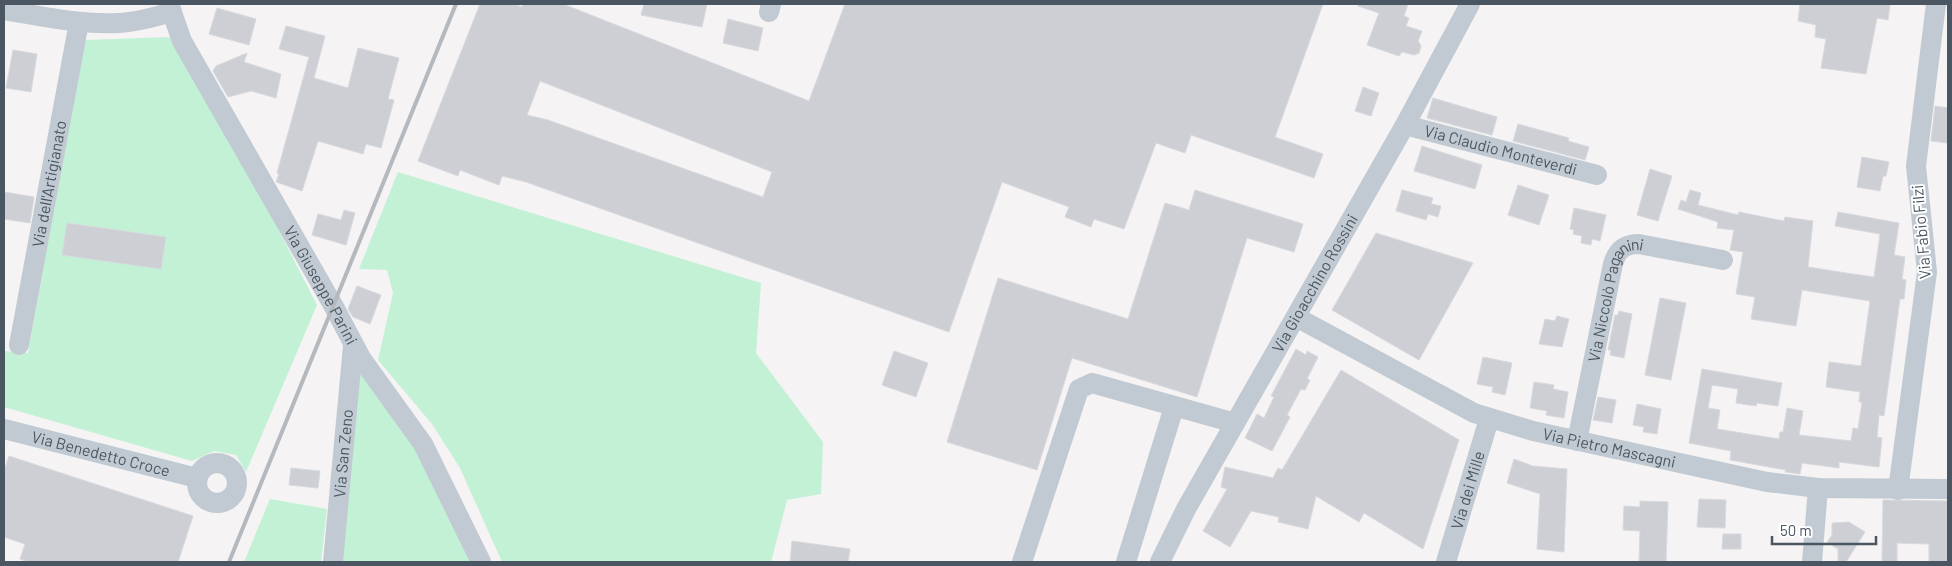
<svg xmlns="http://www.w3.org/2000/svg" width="1952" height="566" viewBox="0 0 1952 566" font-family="Barlow,sans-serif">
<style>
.green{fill:#c3f1d5}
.building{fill:#cdcfd5;stroke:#d7d9de;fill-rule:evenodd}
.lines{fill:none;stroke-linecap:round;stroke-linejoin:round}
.minor{stroke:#c1cad2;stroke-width:20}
.rail{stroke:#b5b8bd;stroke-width:4}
.labels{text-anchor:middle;stroke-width:4;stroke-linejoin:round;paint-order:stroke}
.street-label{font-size:16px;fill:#4a5661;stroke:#fff}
</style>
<rect width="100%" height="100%" fill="#f5f3f3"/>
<path class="green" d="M170 37 221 118 317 305 246 472 236 455 214 451 192 461 4 407V351L28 353 85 40Z
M398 172 761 283 756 353 823 442 821 494 787 500 771 562H502L460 468 432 424 378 360 393 293 387 270 359 269Z
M358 365 420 449 475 562H339Z
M270 499 327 509 321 562H244Z"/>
<path class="building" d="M480 4H513L522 7 523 4H563L809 101 845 4H1323L1275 137 1323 154 1314 178 1191 135 1185 153 1156 143 1124 229 1094 219 1091 227 1065 217 1069 207 1002 182 949 332 526 182 502 176 499 185 460 170 458 176 418 161ZM540 81 772 172 763 197 548 120 527 115Z
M644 4H707L702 27 641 15Z
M1358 4H1408L1404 16 1409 18 1406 26 1422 31 1418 41 1421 46 1419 53 1414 55 1402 52 1399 56 1367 45 1379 13 1358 6Z
M1800 4H1890L1888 20 1877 18 1866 74 1821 68 1826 39 1815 37 1816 25 1798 21Z
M217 8 256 19 249 45 209 34Z
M728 19 763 28 758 51 723 43Z
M286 26 325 36 314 78 348 88 358 48 399 58 388 99 394 100 381 148 366 144 363 154 318 141 302 191 276 182 279 174 277 173 309 57 279 49Z
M13 50 37 54 31 92 6 88Z
M247 53 244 62 281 74 276 98 251 91 228 97 213 71 216 66Z
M1363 87 1379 93 1371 116 1355 111Z
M1433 98 1497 117 1492 135 1427 118Z
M1935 106 1948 108V143L1931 141Z
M1518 124 1569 138 1568 141 1589 147 1585 160 1513 141Z
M1422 146 1482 165 1475 189 1414 171Z
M1862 157 1889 162 1886 176H1883L1880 191 1857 187Z
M1650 169 1672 176 1658 221 1637 215Z
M1518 185 1549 195 1539 225 1508 215Z
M1195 190 1303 224 1294 252 1247 238 1197 397 1072 358 1037 470 947 442 998 278 1128 319 1165 203 1189 210Z
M1402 190 1433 198 1431 204 1441 206 1438 217 1428 214 1426 220 1396 211Z
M1690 190 1701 193 1698 205 1738 215 1739 212 1784 221 1785 217 1813 221 1808 267 1846 273 1874 277 1880 234 1835 226 1838 212 1899 223 1894 255 1905 257 1902 279 1906 280 1904 299H1900L1884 416 1879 415 1877 437 1882 438 1879 467 1839 462V468L1802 463 1800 474 1785 472 1786 470 1730 460 1731 451 1689 443 1702 369 1782 383 1778 406 1757 403 1756 406 1736 403 1738 389 1712 385 1708 408 1720 410 1717 429 1779 439 1780 432H1783L1787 408 1803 411 1799 435 1851 441 1853 428 1858 429 1862 402H1859L1860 392 1826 387 1829 362 1861 366 1870 301 1802 290 1796 326 1751 319 1755 297 1736 294 1743 252 1730 250 1734 230 1717 228 1718 222 1678 209 1681 200 1686 202Z
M4 192 34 197 30 223 4 219Z
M1574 208 1606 215 1600 241 1592 239 1591 245 1581 243 1582 236 1573 234 1574 230 1570 229Z
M344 210 355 213 346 245 312 235 318 214 341 220Z
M67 223 166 237 161 269 62 255Z
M1376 233 1473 263 1419 360 1332 310Z
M357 286 381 295 370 324 353 317 348 309Z
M1660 298 1686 303 1671 380 1645 375Z
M1619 311 1632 314 1624 358 1610 355 1611 350H1608L1615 315H1618Z
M1557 316 1569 319 1562 347 1539 344 1545 319 1555 321Z
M1296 349 1306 355 1307 351 1318 357 1307 379 1310 380 1305 390 1301 389 1287 415 1290 417 1272 451 1245 438 1257 414 1264 418 1274 397 1271 396Z
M894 351 928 363 916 397 882 385Z
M1483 357 1512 363 1505 395 1492 392 1493 387 1477 384Z
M1341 370 1459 440 1423 549 1364 513 1359 522 1316 496 1308 529 1278 522 1279 517 1251 511 1230 547 1203 531 1227 489 1221 487 1225 467 1273 478 1278 468 1282 470Z
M1534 382 1554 385 1553 389 1568 392 1564 418 1546 415 1547 411 1530 408Z
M1598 397 1616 400 1612 423 1593 420Z
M1637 404 1661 409 1657 434 1643 432 1644 427 1633 425Z
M9 456 193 516 178 562H29L20 559 25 544 4 537V471Z
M1514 459 1533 466 1567 469 1564 552 1537 549 1540 494 1507 483Z
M291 468 320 471 318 488 289 485Z
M1699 499 1726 500 1725 528 1697 527Z
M1883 500 1948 501V562H1929V544L1897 543V562H1882Z
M1640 501 1668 502 1666 562H1639L1640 531 1623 530 1624 506 1640 507Z
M1849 522 1865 532 1846 562H1838V549L1827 542 1832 535V523Z
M1723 534H1741V549H1722Z
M792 541 850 549 848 562H790Z"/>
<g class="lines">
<g class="minor">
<path id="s1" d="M169 4 182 41 333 305 361 358 423 444 481 562"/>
<path d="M4 10C42 16 80 25 119 23 137 22 155 17 172 12"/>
<path d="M769 12 771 4"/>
<path id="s2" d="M1405 125 1597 175"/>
<path id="s3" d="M1296 317 1474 413 1533 431 1767 482 1818 488 1948 489"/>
<path id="s4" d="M19 345 79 22"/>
<path id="s5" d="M4 429 197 478"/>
<path id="s6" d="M1577 441 1613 264C1617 250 1624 244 1639 244L1723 260"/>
<circle cx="217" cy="483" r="20"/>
<path d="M1898 490 1927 272 1916 166 1936 4"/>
<path id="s7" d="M333 562 353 346"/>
<path d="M1022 562 1079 389 1092 383 1235 423"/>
<path d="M1126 562 1174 407"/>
<path id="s8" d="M1160 562 1186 509 1405 125 1470 4"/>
<path id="s9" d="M1446 562 1489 419"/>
<path d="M1812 562 1818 488"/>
</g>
<path class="rail" d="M229 562 456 4"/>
</g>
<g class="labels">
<g class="street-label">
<text dy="6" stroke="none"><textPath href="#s2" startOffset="99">Via Claudio Monteverdi</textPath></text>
<text dy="6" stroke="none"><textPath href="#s4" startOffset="164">Via dell'Artigianato</textPath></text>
<text transform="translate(1921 232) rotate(-95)" y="6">Via Fabio Filzi</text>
<text dy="6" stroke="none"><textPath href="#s8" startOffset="319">Via Gioacchino Rossini</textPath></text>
<text dy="6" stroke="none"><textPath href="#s1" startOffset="320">Via Giuseppe Parini</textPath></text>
<text dy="6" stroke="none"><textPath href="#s6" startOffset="151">Via Niccolò Paganini</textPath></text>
<text dy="6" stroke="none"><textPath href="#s3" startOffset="342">Via Pietro Mascagni</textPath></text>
<text dy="6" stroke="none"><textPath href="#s5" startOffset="100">Via Benedetto Croce</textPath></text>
<text dy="6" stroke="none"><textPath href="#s7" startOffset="109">Via San Zeno</textPath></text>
<text dy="6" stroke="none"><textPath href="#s9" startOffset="75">Via dei Mille</textPath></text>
</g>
</g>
<rect width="1952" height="566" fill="none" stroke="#4a5661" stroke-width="10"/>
<path d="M1772 536v8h104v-8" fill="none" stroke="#4a5661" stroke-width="2.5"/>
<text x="1780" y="536" font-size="15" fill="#4a5661" stroke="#ffffff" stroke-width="4" paint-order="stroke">50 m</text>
</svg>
